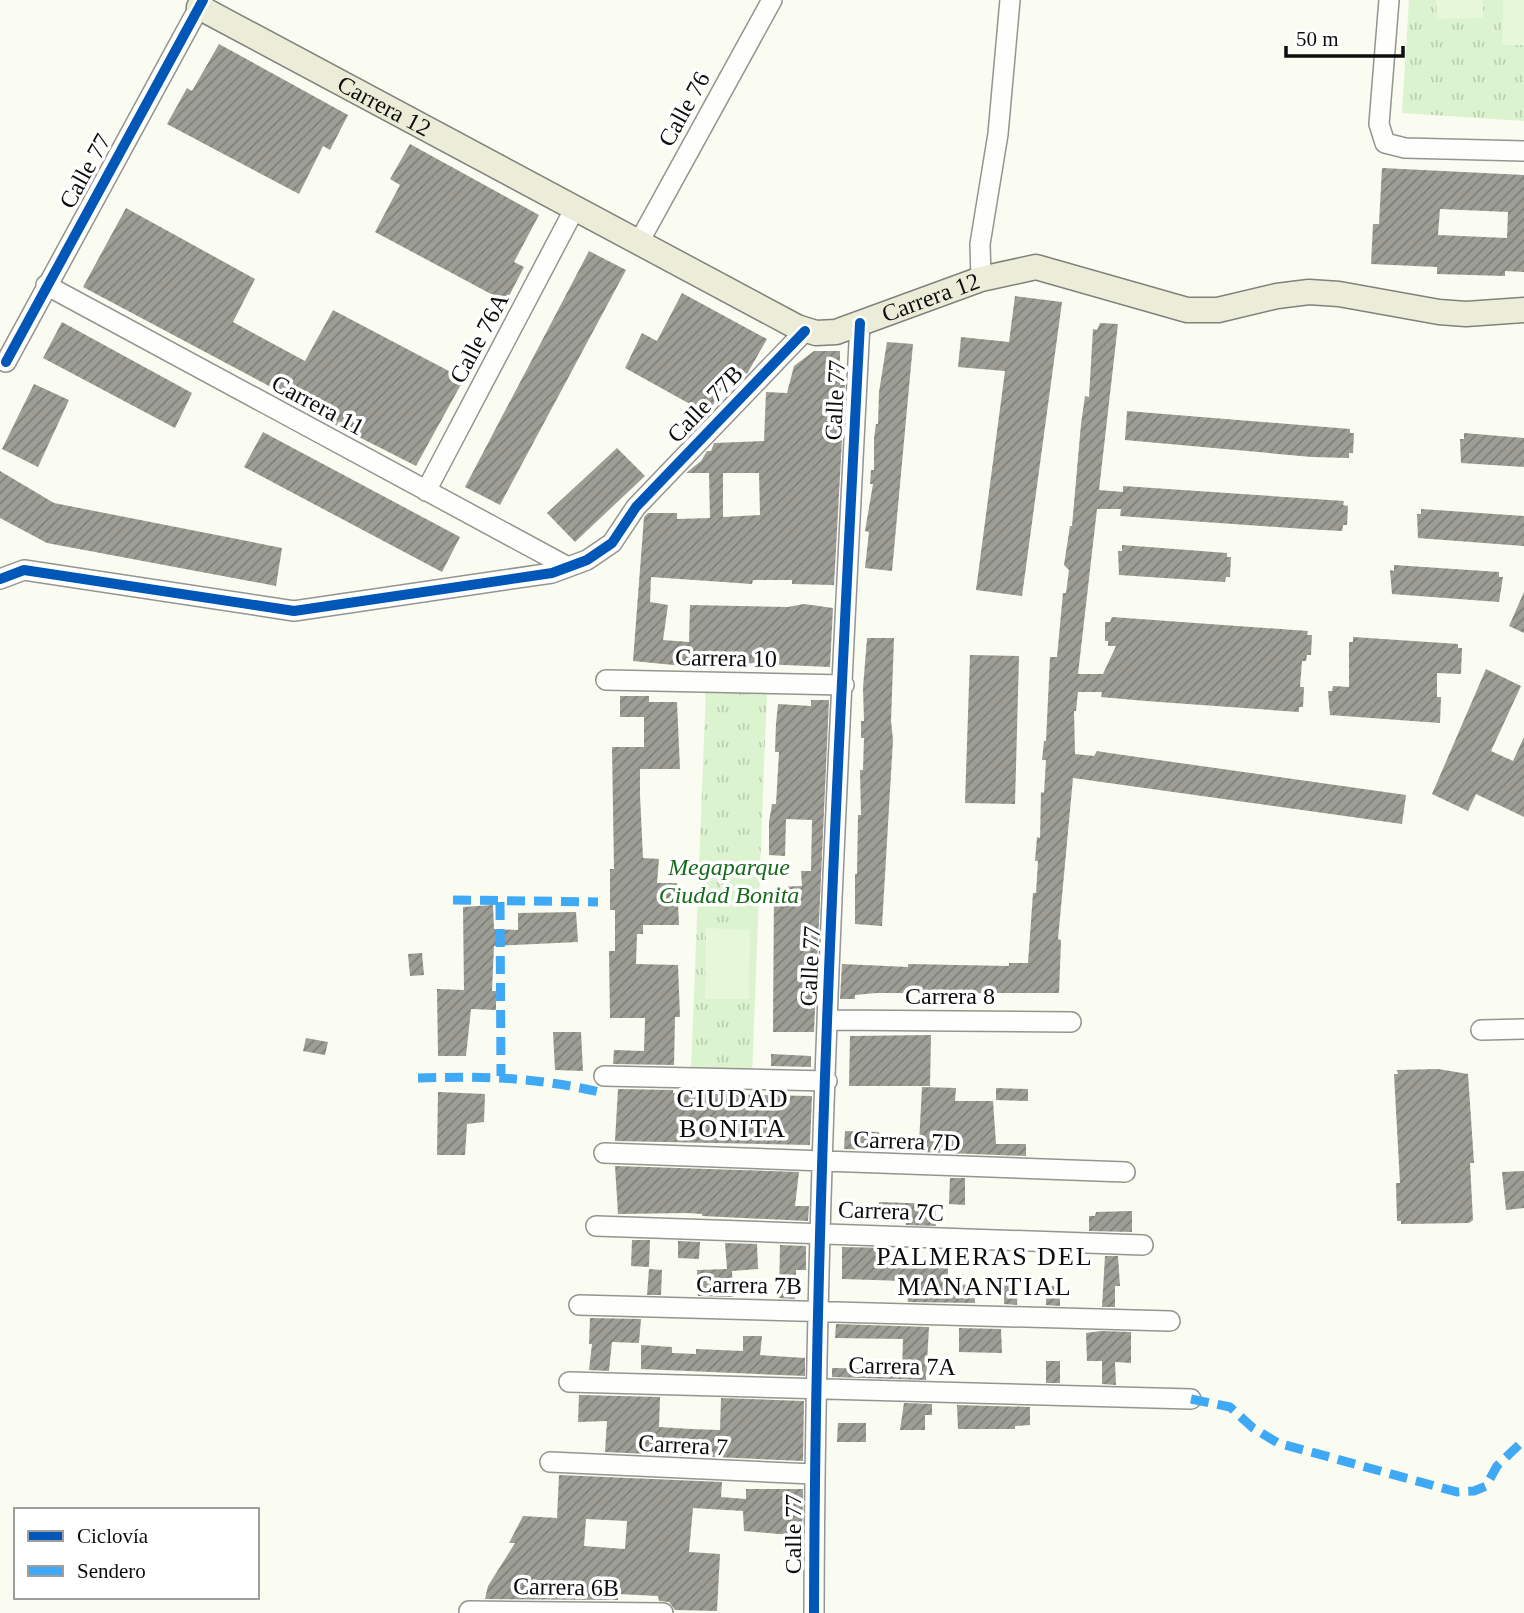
<svg xmlns="http://www.w3.org/2000/svg" width="1524" height="1613" viewBox="0 0 1524 1613" font-family="'Times New Roman',serif">
<style>
.park{fill:url(#park-tufts)}
.pitch{fill:#e7f7d9}
.building{fill:url(#building-hatch);fill-rule:evenodd}
.lines{fill:none;stroke-linecap:round;stroke-linejoin:round}
.minor-casing{stroke:#949490;stroke-width:22}
.major-casing{stroke:#81817d;stroke-width:27}
.minor{stroke:#fefefd;stroke-width:19}
.major{stroke:#ecedd8;stroke-width:24}
.quiet{stroke:#3fa9f5;stroke-width:9;stroke-dasharray:18 9;stroke-linecap:butt}
.cycleway-casing{stroke:#fff;stroke-width:15}
.cycleway{stroke:#0057b8;stroke-width:10}
.labels{text-anchor:middle;stroke-width:7;stroke-linejoin:round;paint-order:stroke}
.street-label{font-size:24px;fill:#0d0d0d;stroke:#fff}
.park-label{font-size:24px;font-style:italic;fill:#186a1c;stroke:#fff}
.neighbourhood-label{font-size:26px;letter-spacing:2px;fill:#0d0d0d;stroke:#fff}
</style>
<defs>
<pattern id="park-tufts" width="24" height="20" patternUnits="userSpaceOnUse" patternTransform="scale(1.75)"><rect width="24" height="20" fill="#dcf3cf"/><path d="M3 7l-1-3M5 7V3M7 7l1-3M15 17l-1-3M17 17v-4M19 17l1-3" fill="none" stroke="#bccfb1"/></pattern>
<pattern id="building-hatch" width="6" height="6" patternUnits="userSpaceOnUse" patternTransform="scale(1.75)"><rect width="6" height="6" fill="#9e9e97"/><path d="M-1 1l2-2M0 6l6-6M5 7l2-2" fill="none" stroke="#7f7f7a"/></pattern>
</defs>
<rect width="100%" height="100%" fill="#fafbf1"/>
<path class="park" d="M1409 0H1524V121L1402 113Z
M706 688 767 690 752 1075 691 1072Z"/>
<path class="pitch" d="M1436 0H1483V18L1437 19Z
M1503 0H1524V45H1502Z
M706 928 750 930 749 999H705Z"/>
<path class="building" d="M219 44 348 115 330 150 323 146 299 194 167 124 187 88 192 91Z
M410 144 539 215 514 262 524 267 506 302 375 232 400 185 390 179Z
M1382 168 1524 175V272L1505 271V276L1437 274V267L1371 264 1373 224H1379ZM1440 209 1508 212 1507 238 1438 235Z
M126 208 255 279 233 322 305 361 333 310 464 379 416 466 298 406 282 397 284 394 83 287Z
M589 251 626 270 500 505 465 487Z
M682 293 767 339 747 374 734 366 708 414 625 368 642 333 657 341Z
M1015 296 1062 302 1022 596 976 590 1005 371 958 367 961 337 1009 342Z
M62 322 192 393 175 428 43 358Z
M1100 323 1118 324 1099 490 1123 492V486L1344 501 1343 505 1348 506 1347 525H1343L1342 531 1305 529 1120 516 1121 509H1097L1078 674H1103L1116 646H1108V641H1105V622H1110L1112 617 1308 631 1307 635H1312L1311 655H1307L1306 661H1302L1300 687H1304L1303 707H1299V712L1146 701 1101 697 1102 692H1078L1076 711H1074L1075 754 1094 756 1097 751 1109 753 1406 795 1402 824 1073 778 1058 939 1061 940 1059 993H876L855 995V999H840L842 964 908 967V964L1009 966V963H1028L1033 893H1036L1038 861H1035L1037 837 1040 838 1041 792 1044 793 1046 760H1042L1044 741H1046L1050 657H1057L1063 593H1066L1069 570 1064 565 1070 526H1072L1081 424 1085 396 1089 397 1093 329 1097 330Z
M887 342 913 344 892 571 865 568 869 532 865 531 873 484H870L871 470H874V438L876 424H878L879 392Z
M814 351H840V385H845L834 585 792 584V580H753L752 584 651 577 650 602 668 605 663 640 689 642 690 605 788 607 804 604 833 608 830 667 719 662V666H684L633 661 644 517 648 513H677V519L710 518 709 473H686L701 461 707 451H711L714 443 764 441 766 392 787 393 794 366ZM723 473H759L760 515 723 517Z
M34 384 69 400 38 467 2 449Z
M1127 411 1350 429V433H1354L1353 453H1349V458L1312 457 1125 440Z
M263 432 460 537 442 572 244 467Z
M1464 433 1524 438V467L1461 463 1460 439H1464Z
M617 448 645 476 575 542 547 513Z
M0 471 54 503 282 548 276 586 47 543 0 518Z
M1421 509 1524 516V546L1418 538 1417 514H1421Z
M1122 545 1227 553V557H1231L1230 577H1226L1225 582 1119 575 1118 551H1122Z
M1394 565 1499 572V577H1503L1499 602 1392 594 1390 570 1394 571Z
M1524 592V633L1509 626Z
M1353 637 1458 644V648H1462L1461 674 1437 673V697H1441L1440 723 1330 715 1328 691H1332L1333 686 1349 687V642H1353Z
M867 638H894L891 721 893 740 882 926 855 924V874H857L858 815H861L860 770H863L864 738H861V721H864L863 688Z
M970 655 1019 656 1015 804 965 803Z
M1486 669 1521 686 1491 751 1513 761 1524 737V817L1476 794 1468 811 1432 794Z
M620 696H649V702H677L680 769H640V795L643 858 659 859 657 883H677L679 925H643V934H637L636 964 678 965 680 1017H675L674 1065 613 1064 614 1050 644 1051 645 1018H610L609 951H615V910H610V869H614L612 747H644V717H620Z
M811 700H829L814 1032H773L774 887 802 886 801 871H811L812 820 786 819 785 856 769 855V822L772 804H776L779 752H775L776 724 778 704 811 706Z
M493 905 494 929 518 930V913L576 912 578 942 494 946 492 991H496V1010L471 1009 466 1056H438L437 989 464 990 463 907Z
M422 953 424 975 410 976 408 954Z
M553 1032H581L583 1071 555 1070Z
M931 1035 930 1086H849L850 1036Z
M306 1038 328 1042 325 1055 303 1051Z
M771 1054 811 1056V1067L771 1066Z
M1438 1069 1468 1074 1474 1163H1470L1473 1220 1469 1223 1401 1224V1221H1397L1396 1183H1400L1394 1074H1398L1397 1070Z
M922 1087 956 1088 955 1101H993L996 1144H1026V1156L844 1149 845 1131 879 1132 880 1137 887 1136 886 1142 919 1143Z
M996 1088 1028 1089V1101L996 1100Z
M618 1089 673 1090V1093L812 1096 810 1145 615 1141Z
M438 1092 485 1094 484 1122 467 1124 465 1155H437Z
M615 1166 799 1172 795 1206H809L808 1221 702 1216V1214L687 1213 618 1214Z
M1524 1171V1208L1506 1210 1502 1172Z
M950 1178H965V1205L949 1204Z
M879 1202 935 1204 936 1226 906 1225 905 1215 879 1214Z
M1132 1211V1232L1089 1231V1216H1095L1096 1212Z
M632 1240H650L649 1267 631 1266Z
M678 1241 700 1242 699 1259 678 1258Z
M725 1243 757 1244 758 1269 732 1271 733 1297 698 1296 697 1270 727 1269Z
M780 1245 806 1246V1270H796L795 1299 779 1298Z
M842 1247 891 1248 890 1266H934L935 1253 948 1254V1284L975 1285V1303L908 1302 905 1281 842 1279Z
M1105 1256H1118L1120 1286H1115V1307H1102Z
M649 1269 662 1270 661 1295H647Z
M1004 1285H1018L1017 1305 1004 1304Z
M1046 1286H1060V1306L1046 1305Z
M590 1318 641 1319 639 1343 612 1342 609 1371 589 1370 592 1344H589Z
M836 1324 929 1327 926 1380 832 1377V1368L902 1369 903 1339 835 1338Z
M959 1328 1001 1329 1002 1353 959 1352Z
M1101 1331 1131 1332V1363L1115 1362 1116 1385 1102 1384V1361H1087L1086 1333Z
M743 1336H762L760 1355 805 1358V1376L641 1369V1345L672 1347V1353L696 1354V1349L743 1351Z
M1046 1361H1060V1383H1046Z
M579 1395 660 1397 659 1427 691 1429 720 1430 721 1398 804 1401 803 1461 605 1452 607 1421 578 1422Z
M904 1403 932 1404V1415H925V1430H900Z
M957 1405 1030 1407V1425L1015 1426V1429H958Z
M838 1423H866V1442H837Z
M559 1475 722 1482 721 1497 746 1499V1489H803L802 1536 744 1531 743 1511 693 1508 689 1552 720 1554 717 1611 675 1610 669 1602 659 1601 658 1596 618 1594V1600L485 1599 488 1586 515 1543H509L523 1516 557 1518ZM586 1519 627 1521 625 1549 584 1546Z"/>
<g class="lines">
<g class="minor-casing">
<path id="minor" d="M1389 0 1379 124 1385 143 1405 148 1524 151
M639 242 772 0
M981 279 980 244 998 134 1010 0
M46 285 568 567
M6 362 203 0
M426 491 575 208
M0 579 24 570 294 611 552 573 587 560 612 543 636 507 805 331
M606 680 844 685
M829 1020 1071 1022
M1481 1030 1524 1029
M604 1076 827 1081
M604 1153 1125 1172
M596 1226 1143 1245
M579 1305 1170 1321
M569 1382 1191 1399
M550 1462 813 1474
M469 1611 663 1613
M814 1613C815 1183 838 752 860 323"/>
</g>
<g class="major-casing">
<g id="major">
<path id="s1" d="M199 7 797 327 816 333 836 332 981 279 1036 267 1187 310H1218L1277 296 1309 292 1339 294 1439 312 1466 314 1524 310"/>
</g>
</g>
<use href="#minor" class="minor"/>
<use href="#major" class="major"/>
<path class="quiet" d="M453 900 598 902
M500 902 501 1076
M418 1078C488 1076 535 1077 604 1093
M1191 1399 1230 1407 1253 1428 1278 1443 1457 1492 1474 1491 1486 1486 1497 1466 1524 1440"/>
<g class="cycleway-casing">
<path id="cycleway" d="M6 362 203 0
M0 579 24 570 294 611 552 573 587 560 612 543 636 507 805 331
M814 1613C815 1183 838 752 860 323"/>
</g>
<use href="#cycleway" class="cycleway"/>
</g>
<g class="labels">
<g class="street-label">
<text dy="8" stroke="none"><textPath href="#s1" startOffset="210">Carrera 12</textPath></text>
<text transform="translate(684 109) rotate(-61)" y="8">Calle 76</text>
<text transform="translate(85 171) rotate(-61)" y="8">Calle 77</text>
<text dy="8" stroke="none"><textPath href="#s1" startOffset="819">Carrera 12</textPath></text>
<text transform="translate(479 338) rotate(-62)" y="8">Calle 76A</text>
<text transform="translate(835 400) rotate(-87)" y="8">Calle 77</text>
<text transform="translate(705 404) rotate(-46)" y="8">Calle 77B</text>
<text transform="translate(318 405) rotate(28)" y="8">Carrera 11</text>
<text transform="translate(726 658) rotate(1)" y="8">Carrera 10</text>
<text transform="translate(810 966) rotate(-87)" y="8">Calle 77</text>
<text x="950" y="1004">Carrera 8</text>
<text transform="translate(907 1141) rotate(2)" y="8">Carrera 7D</text>
<text transform="translate(891 1211) rotate(2)" y="8">Carrera 7C</text>
<text transform="translate(749 1285) rotate(1)" y="8">Carrera 7B</text>
<text transform="translate(902 1366) rotate(1)" y="8">Carrera 7A</text>
<text transform="translate(683 1445) rotate(3)" y="8">Carrera 7</text>
<text transform="translate(793 1534) rotate(-90)" y="8">Calle 77</text>
<text transform="translate(566 1587) rotate(1)" y="8">Carrera 6B</text>
</g>
<g class="park-label">
<text x="729" y="875">Megaparque<tspan x="729" dy="28">Ciudad Bonita</tspan></text>
</g>
<g class="neighbourhood-label">
<text x="733" y="1107">CIUDAD<tspan x="733" dy="30">BONITA</tspan></text>
<text x="985" y="1265">PALMERAS DEL<tspan x="985" dy="30">MANANTIAL</tspan></text>
</g>
</g>
<rect x="14" y="1508" width="245" height="91" fill="#ffffff" stroke="#9e9e9e" stroke-width="2"/>
<rect x="28" y="1531" width="35" height="10" fill="#0057b8" stroke="#9e9e9e" stroke-width="2"/>
<text x="77" y="1543" font-size="21" fill="#0d0d0d">Ciclovía</text>
<rect x="28" y="1566" width="35" height="10" fill="#3fa9f5" stroke="#9e9e9e" stroke-width="2"/>
<text x="77" y="1578" font-size="21" fill="#0d0d0d">Sendero</text>
<path d="M1286 46v10h117v-10" fill="none" stroke="#0d0d0d" stroke-width="3.5"/>
<text x="1296" y="46" font-size="21" fill="#0d0d0d" stroke="#ffffff" stroke-width="5" paint-order="stroke">50 m</text>
</svg>
